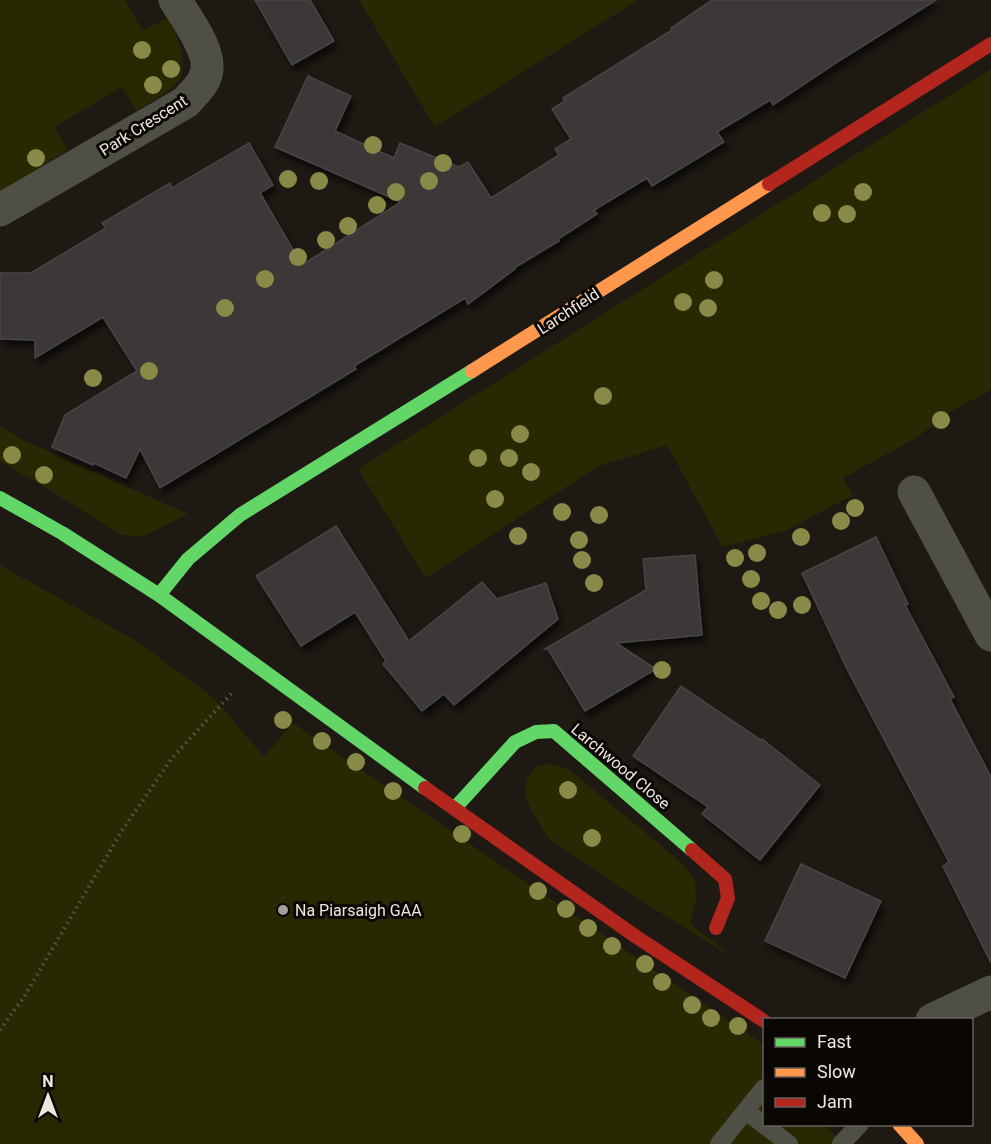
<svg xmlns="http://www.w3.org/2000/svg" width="991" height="1144" viewBox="0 0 991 1144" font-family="Roboto,sans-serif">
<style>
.green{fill:#282903}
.building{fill:#3c3938;stroke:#474546;stroke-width:1.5;filter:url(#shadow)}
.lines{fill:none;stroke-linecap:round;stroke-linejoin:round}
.path{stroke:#5a574e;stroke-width:4;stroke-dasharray:1.5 4.5;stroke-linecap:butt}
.lane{stroke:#504f45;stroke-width:18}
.street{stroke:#504f45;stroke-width:33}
.fast{stroke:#63d668;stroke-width:14}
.slow{stroke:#ff974d;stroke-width:14}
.jam{stroke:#b3261e;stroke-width:14}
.tree{fill:#888a48}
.poi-dot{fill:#a59f97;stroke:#090603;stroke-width:2}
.labels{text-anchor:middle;stroke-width:6;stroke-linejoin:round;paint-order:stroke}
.street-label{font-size:16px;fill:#ede7de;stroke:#090603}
.poi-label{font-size:16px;fill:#ede7de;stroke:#090603;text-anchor:start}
</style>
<defs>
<filter id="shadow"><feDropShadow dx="3.5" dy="6" stdDeviation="3" flood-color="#0009"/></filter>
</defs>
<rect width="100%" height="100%" fill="#1e1913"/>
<path class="green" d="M0 0H125L142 30 168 18C179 41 186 53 181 79L164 94 137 111 122 87 54 127 68 150 0 192Z
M359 0H638L435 127Z
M991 69V390L953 410 916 438 843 478 853 495 785 531 723 547 667 445 597 467 426 578 358 469Z
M0 426 23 440 188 514 144 536 136 537 119 534 50 490 0 461Z
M0 565 138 642 214 698 264 757 293 723 764 1045V1124L825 1125 844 1144H0Z
M550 764 567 768 682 863 695 880 696 900 690 924 737 960 624 890 547 837 531 809 525 794 527 778 536 767Z"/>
<path class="building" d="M255 0H310L334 41 292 65Z
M712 0H936L842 59 773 105 770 100 717 132 724 142 652 186 647 178 594 210 597 214 558 239 559 241 514 268 515 269 468 304 465 298 354 366 356 369 160 488 140 449 126 478 94 463 93 465 52 447 65 415 137 371 103 317 35 358V340L0 339V273H31L106 228 102 223 170 183 172 188 249 143 273 185 260 193 302 265 401 202 275 147 308 76 351 96 335 131 394 158 400 143 459 167 468 162 491 198 559 155 555 149 571 139 552 109 565 101 563 98 672 30 671 28Z
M336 526 409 641 482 582 497 599 546 583 558 619 454 705 444 694 422 711 383 664 386 661 355 612 301 646 256 576Z
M876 537 908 604 905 605 954 697 950 699 991 777V963L943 866 949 862 848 671 802 573Z
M695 555 702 635 616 643 656 669 585 711 548 649H545L646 590 643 559Z
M681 686 761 740 762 739 820 785 760 860 702 814 708 807 633 756Z
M801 864 881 901 845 978 765 941Z"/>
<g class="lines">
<path class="path" d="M0 1030 24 997 121 832 172 758 232 693"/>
<path class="lane" d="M746 1111 789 1144
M719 1144 764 1088
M841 1144 860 1124"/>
<path class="street" d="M0 210 186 102C193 93 203 86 206 74 213 53 186 18 175 0
M914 492 991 635
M932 1020 991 992"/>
<path class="fast" d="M0 498 62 533 159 595 425 788
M159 595 188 559 240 515 472 371
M455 808 515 742 536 732 554 731 692 850"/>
<path class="slow" d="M472 371 769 184
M899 1124 917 1144"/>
<path class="jam" d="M769 184 991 44
M425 788 635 936 764 1021
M692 850 725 879 728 898 716 928"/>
</g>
<g class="tree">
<circle cx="142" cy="50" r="9"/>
<circle cx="171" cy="69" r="9"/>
<circle cx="153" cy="85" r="9"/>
<circle cx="373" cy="145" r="9"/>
<circle cx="36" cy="158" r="9"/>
<circle cx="443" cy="163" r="9"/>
<circle cx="288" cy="179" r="9"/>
<circle cx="319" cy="181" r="9"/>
<circle cx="429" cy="181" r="9"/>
<circle cx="396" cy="192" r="9"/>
<circle cx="863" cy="192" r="9"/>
<circle cx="377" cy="205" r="9"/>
<circle cx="822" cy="213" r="9"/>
<circle cx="847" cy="214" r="9"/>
<circle cx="348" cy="226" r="9"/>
<circle cx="326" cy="240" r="9"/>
<circle cx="298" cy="257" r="9"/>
<circle cx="265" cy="279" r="9"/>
<circle cx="714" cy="280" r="9"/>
<circle cx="683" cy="302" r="9"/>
<circle cx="225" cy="308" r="9"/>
<circle cx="708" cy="308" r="9"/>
<circle cx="149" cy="371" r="9"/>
<circle cx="93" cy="378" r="9"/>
<circle cx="603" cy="396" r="9"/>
<circle cx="941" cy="420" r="9"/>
<circle cx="520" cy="434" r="9"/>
<circle cx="12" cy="455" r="9"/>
<circle cx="478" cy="458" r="9"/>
<circle cx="509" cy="458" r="9"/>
<circle cx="531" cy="472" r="9"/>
<circle cx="44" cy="475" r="9"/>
<circle cx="495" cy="499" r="9"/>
<circle cx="855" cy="508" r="9"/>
<circle cx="562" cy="512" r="9"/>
<circle cx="599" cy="515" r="9"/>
<circle cx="841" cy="521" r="9"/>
<circle cx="518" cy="536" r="9"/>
<circle cx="801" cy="537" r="9"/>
<circle cx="579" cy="540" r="9"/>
<circle cx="757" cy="553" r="9"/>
<circle cx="735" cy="558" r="9"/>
<circle cx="582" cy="560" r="9"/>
<circle cx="751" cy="579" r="9"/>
<circle cx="594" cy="583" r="9"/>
<circle cx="761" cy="601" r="9"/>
<circle cx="802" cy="605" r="9"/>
<circle cx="778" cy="610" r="9"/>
<circle cx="662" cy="670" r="9"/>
<circle cx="283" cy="720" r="9"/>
<circle cx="322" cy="741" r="9"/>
<circle cx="356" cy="762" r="9"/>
<circle cx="568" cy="790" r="9"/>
<circle cx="393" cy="791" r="9"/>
<circle cx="462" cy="834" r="9"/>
<circle cx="592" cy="838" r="9"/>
<circle cx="538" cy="891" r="9"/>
<circle cx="566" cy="909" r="9"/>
<circle cx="588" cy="928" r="9"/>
<circle cx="612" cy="946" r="9"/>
<circle cx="645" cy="964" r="9"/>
<circle cx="662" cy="982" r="9"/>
<circle cx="692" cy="1005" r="9"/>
<circle cx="711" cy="1018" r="9"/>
<circle cx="738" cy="1026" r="9"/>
</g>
<circle class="poi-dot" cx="283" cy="910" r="6"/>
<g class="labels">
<g class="street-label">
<text transform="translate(143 125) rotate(-32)" y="6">Park Crescent</text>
<text transform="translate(568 311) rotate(-33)" y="6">Larchfield</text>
<text transform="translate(621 766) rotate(40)" y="6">Larchwood Close</text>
</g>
<g class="poi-label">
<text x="295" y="916">Na Piarsaigh GAA</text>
</g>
</g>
<rect x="763" y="1018" width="210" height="108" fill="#090603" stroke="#64605b" stroke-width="1.5"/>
<rect x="775" y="1038" width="30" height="9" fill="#63d668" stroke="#64605b" stroke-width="1.5"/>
<text x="817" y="1048" font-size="18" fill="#ede7de">Fast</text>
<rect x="775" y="1068" width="30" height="9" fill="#ff974d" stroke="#64605b" stroke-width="1.5"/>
<text x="817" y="1078" font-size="18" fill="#ede7de">Slow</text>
<rect x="775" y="1098" width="30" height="9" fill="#b3261e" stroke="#64605b" stroke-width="1.5"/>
<text x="817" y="1108" font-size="18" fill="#ede7de">Jam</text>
<g transform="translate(48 1096)" stroke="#090603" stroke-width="4.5" paint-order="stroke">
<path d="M0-4.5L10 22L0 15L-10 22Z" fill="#ede7de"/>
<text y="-9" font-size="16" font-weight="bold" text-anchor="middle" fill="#ede7de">N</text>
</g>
</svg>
